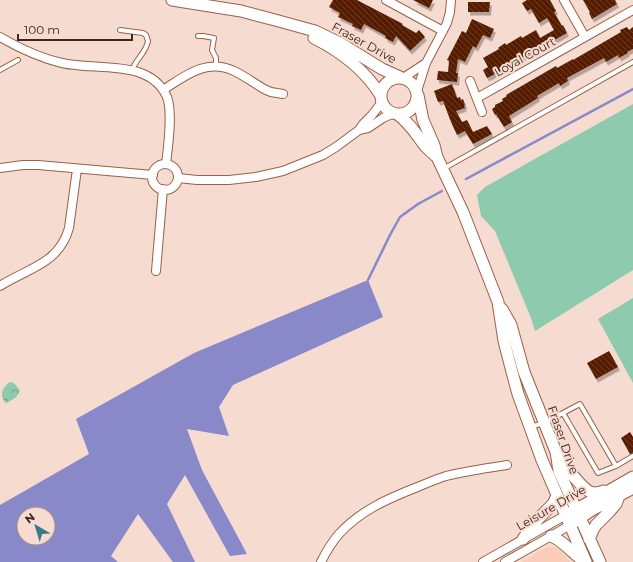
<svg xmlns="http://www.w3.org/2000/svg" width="633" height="562" viewBox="0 0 633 562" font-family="Montserrat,sans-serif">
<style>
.built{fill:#f9cdba}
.park{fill:url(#park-crowns)}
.garden{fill:#8ecaad}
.water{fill:#8988c8;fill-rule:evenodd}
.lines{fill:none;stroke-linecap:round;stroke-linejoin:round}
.stream{stroke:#8988c8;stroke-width:2.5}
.building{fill:url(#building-back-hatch);filter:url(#shadow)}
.service-casing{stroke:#996047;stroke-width:6}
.minor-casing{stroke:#996047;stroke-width:10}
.tertiary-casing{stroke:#996047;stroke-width:13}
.service{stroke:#fff;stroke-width:4}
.minor{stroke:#fff;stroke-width:8}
.tertiary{stroke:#fff;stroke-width:11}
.labels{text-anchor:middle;stroke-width:4;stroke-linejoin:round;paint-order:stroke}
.street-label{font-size:12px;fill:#3f271c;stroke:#f6dbd0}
</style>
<defs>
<pattern id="park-crowns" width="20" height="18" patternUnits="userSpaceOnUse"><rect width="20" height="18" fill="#8ecaad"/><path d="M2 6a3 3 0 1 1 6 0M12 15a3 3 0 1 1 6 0" fill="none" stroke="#75a48c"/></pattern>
<pattern id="building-back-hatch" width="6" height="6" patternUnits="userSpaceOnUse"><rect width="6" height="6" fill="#571d00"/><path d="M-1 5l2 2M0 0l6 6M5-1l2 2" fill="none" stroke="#6d3d25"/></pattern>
<filter id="shadow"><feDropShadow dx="2" dy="3.5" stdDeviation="0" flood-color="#0004"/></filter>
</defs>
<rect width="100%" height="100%" fill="#f6dbd0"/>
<path class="built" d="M547 547H553L560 549 570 562H521Z"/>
<path class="park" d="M10 382C15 382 17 387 20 390 18 397 12 401 5 403 0 394 1 389 10 382Z"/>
<path class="garden" d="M633 104V270L535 331 531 318 495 231 481 216 477 195 485 187Z
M633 298V383L598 319Z"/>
<path class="water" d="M368 280 383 317 233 385 219 407 229 436 187 429 202 470 247 554 230 556 185 475 167 504 195 562H173L138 514 111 556 118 562H0V505L89 454 76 419 194 353ZM24 514H48V538H24Z"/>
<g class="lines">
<path class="stream" d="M466 179 633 89
M368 280 390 235 400 217 418 204 442 191"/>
</g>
<path class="building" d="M333 0H357L403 24 402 25 416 33 419 30 425 37 410 51 396 36 393 42 385 38 386 36 364 24 361 30 352 26 353 24 338 17 340 13 329 7Z
M413 0H433L429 8Z
M527 0H550L556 11 554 12 562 26 563 25 567 33 540 48 539 47 522 58V57L516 59 499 68 501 71 487 78 483 70 488 67 483 58 499 49 498 48 505 43 506 45 521 36 522 38 536 30 540 38 554 30 547 18 539 23 531 9 527 11 522 3Z
M583 0H615L617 4 592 19 589 13 590 12Z
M468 2H490L489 12H468Z
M472 19 494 29 490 38 483 35 476 48 473 46 465 62 458 59 456 73H458L457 82 437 80 438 71 448 72 449 61 447 60 462 31 466 33Z
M627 27 629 30 633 27V49L627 52 628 53 619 58 618 55 606 62 604 58 567 78 568 81 560 86 559 83 537 96 538 98 509 116 512 122 504 127 496 114 495 115 492 109 495 107V105L503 101 502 99 507 96 506 95 556 66 557 68 573 59V60L621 32 620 30Z
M452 84 457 98 460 97 461 100 463 99 465 105 464 106 465 108 456 111 462 122 467 120 473 132 487 126 492 134 473 144 465 131 457 135 451 122 443 101 438 102 434 91Z
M609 351 618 367 596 379 587 363Z
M630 432 633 437V453L630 454 621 438Z"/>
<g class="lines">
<g class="service-casing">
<path id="service" d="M120 30 143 33 146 35 148 41C146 53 136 59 132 70
M198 36H203L214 38 212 50 216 58V66
M0 70 18 60
M443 169 633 62
M563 413 598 473 616 466
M530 427 544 423 580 404 616 466 633 456"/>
</g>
<g class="minor-casing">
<path id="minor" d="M386 0 443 31
M564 0 585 37
M0 37C19 48 40 58 62 63 96 71 150 58 167 97 173 113 168 147 166 164
M403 78 426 63
M470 81 482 112
M163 90C185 76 206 58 234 71 245 76 255 84 266 90L271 92 283 94
M417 91 426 63 447 23 450 12 451 0
M477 98 633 10
M359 130 363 124 372 115 382 102
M152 177a13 13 0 1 1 26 0a13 13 0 1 1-26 0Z
M0 168 23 165H38L153 175
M178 178 197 180H229L256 177 283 171 323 155 336 147 359 130 368 128 383 118 394 113
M156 271 163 189
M0 286C28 268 59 264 69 228L77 169
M321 562C326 552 332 542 339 534 360 511 387 499 415 488 425 484 436 479 446 476 466 471 487 468 507 465
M483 562 566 515
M505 562 551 536 570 525"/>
</g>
<g class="tertiary-casing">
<path id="tertiary" d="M172 0 241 11 275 20 315 31 340 43 382 69 400 77
M314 38C340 51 366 71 381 96
M381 96a18 18 0 1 1 36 0a18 18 0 1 1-36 0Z
M418 95 423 120 434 145 437 157 463 212 498 302 504 341 512 372 518 394 542 460 586 562
M397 114C409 122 416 134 425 146 429 150 433 154 437 157
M502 309 511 325 524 372 556 452 559 471 600 562
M558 456C565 465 583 492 594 493 597 493 601 492 604 491
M570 513 633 477
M574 522 592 510 633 488
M551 536C564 541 573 554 585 562
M523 539 538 519 553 504 557 496
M589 539 593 530 596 525 609 512 616 504 619 496"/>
</g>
<use href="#service" class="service"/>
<use href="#minor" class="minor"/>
<use href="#tertiary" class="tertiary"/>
</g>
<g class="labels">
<g class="street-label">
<text transform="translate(364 43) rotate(29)" y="4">Fraser Drive</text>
<text transform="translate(525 57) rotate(-29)" y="4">Loyal Court</text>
<text transform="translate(563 440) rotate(71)" y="4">Fraser Drive</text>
<text transform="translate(551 508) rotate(-30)" y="4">Leisure Drive</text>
</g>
</g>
<g transform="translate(36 526) rotate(322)"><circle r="19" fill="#f6dbd0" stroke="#ad9388"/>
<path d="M0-3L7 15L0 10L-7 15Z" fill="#3b798f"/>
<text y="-6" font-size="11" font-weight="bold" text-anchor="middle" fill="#3f271c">N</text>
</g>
<path d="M18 34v6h114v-6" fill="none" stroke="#3f271c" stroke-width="2"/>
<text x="24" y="34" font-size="12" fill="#3f271c" stroke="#f6dbd0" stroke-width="3" paint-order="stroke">100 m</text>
</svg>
